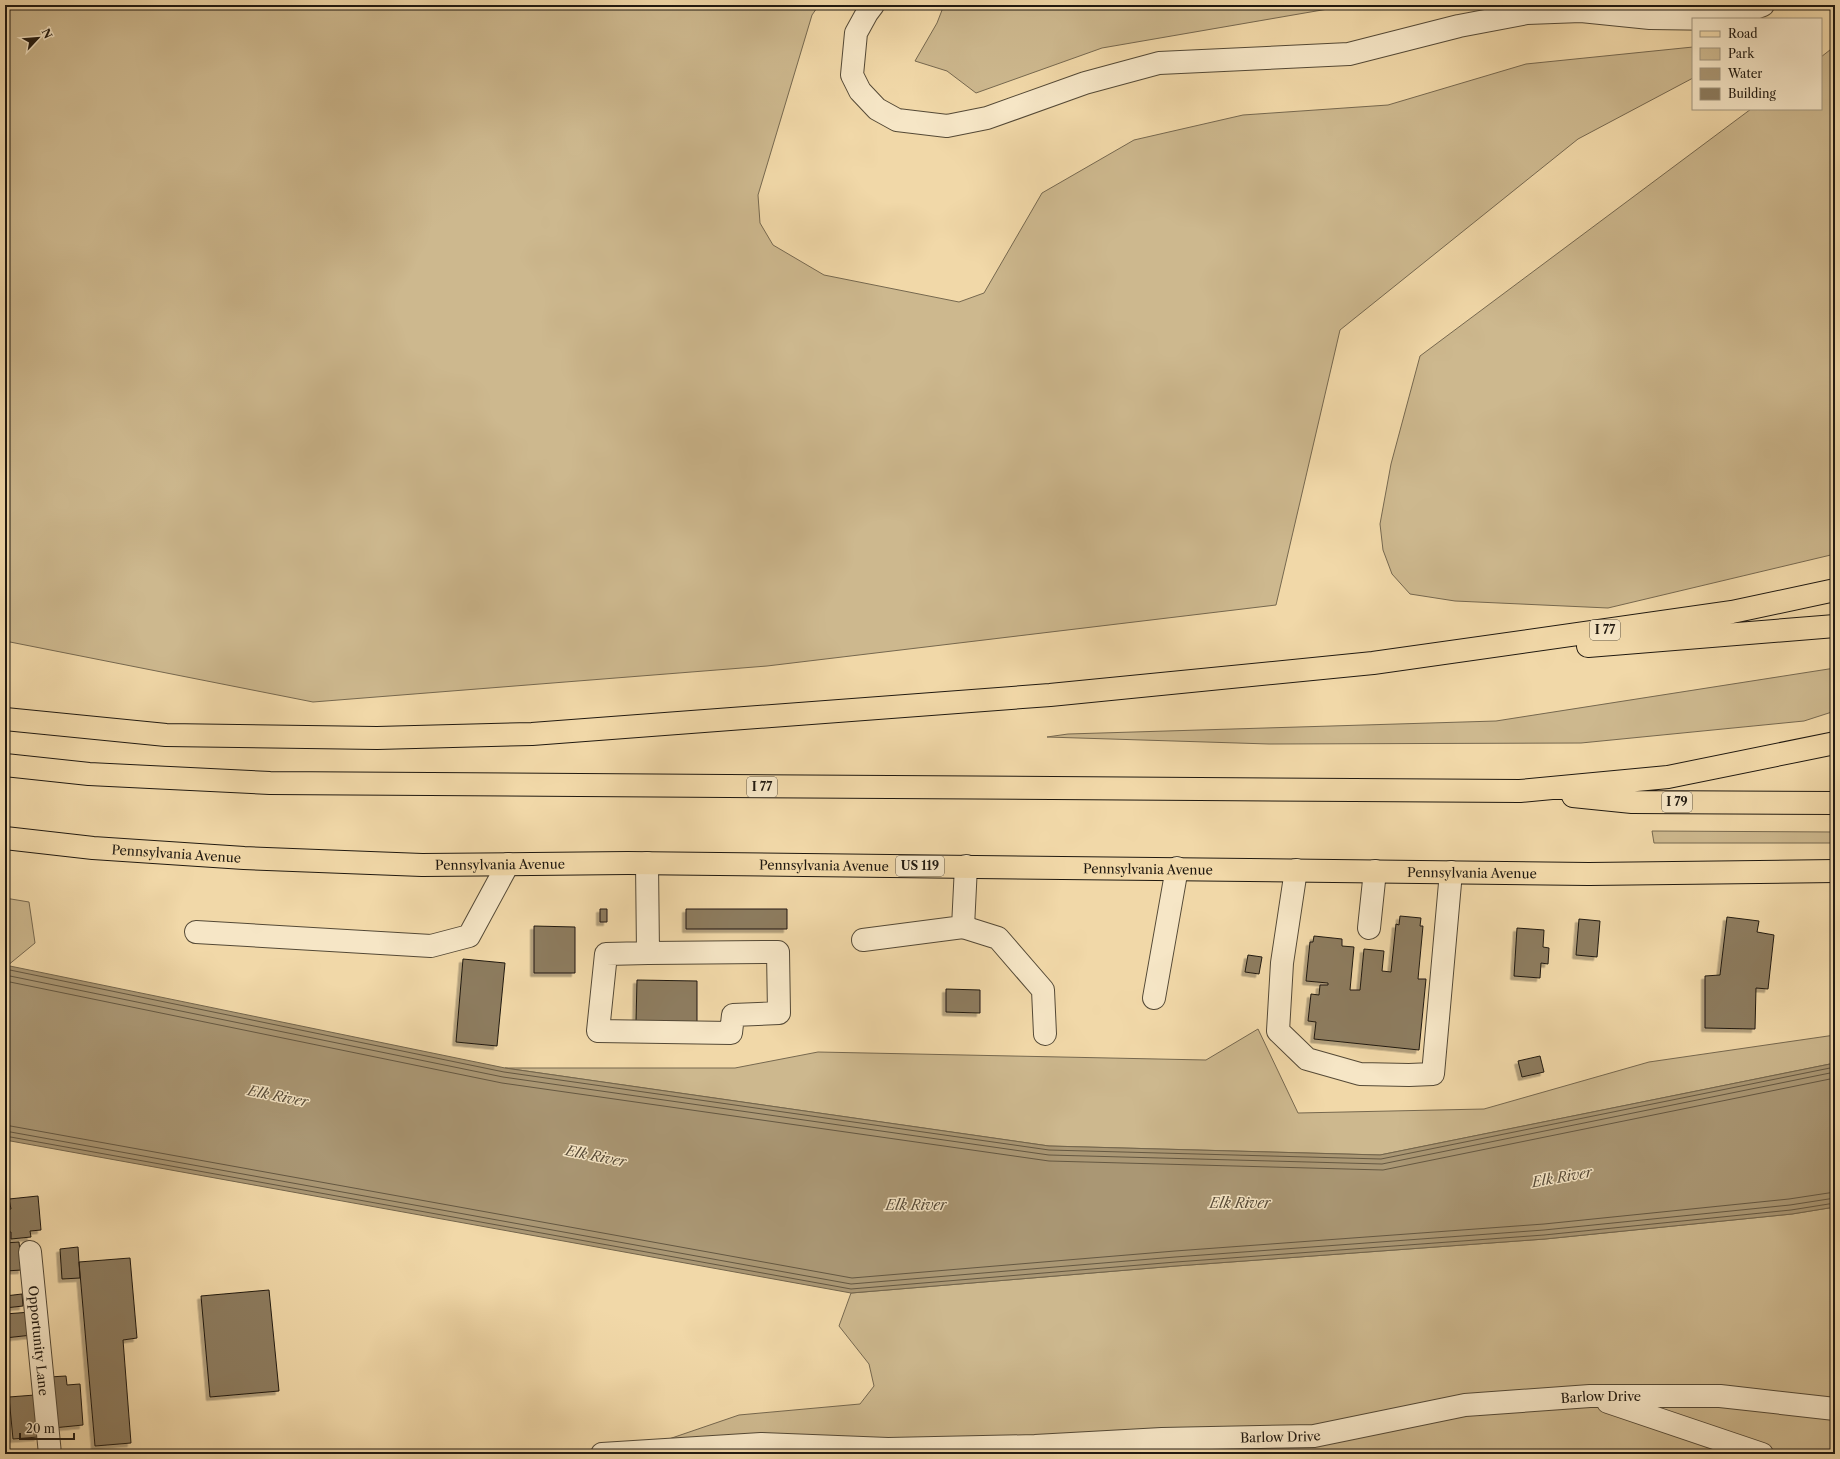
<svg xmlns="http://www.w3.org/2000/svg" width="1840" height="1459" viewBox="0 0 1840 1459" font-family="'Libre Caslon Text',serif">
<style>
.green{fill:#cdb88e;stroke:#76684f}
.water{fill:#aa9774;stroke:#73654c}
.lines{fill:none;stroke-linecap:round;stroke-linejoin:round}
.shore{stroke:#655842;stroke-width:1}
.building{fill:#8d7c5f;stroke:#201910;filter:url(#shadow)}
.minor-casing{stroke:#544936;stroke-width:24}
.major-casing{stroke:#201910;stroke-width:24}
.highway-casing{stroke:#201910;stroke-width:24}
.minor{stroke:#f6e6c6;stroke-width:22}
.major{stroke:#f1d8a8;stroke-width:22}
.highway{stroke:#f1d8a8;stroke-width:22}
.labels{text-anchor:middle;stroke-width:3;stroke-linejoin:round;paint-order:stroke}
.shield{fill:#f6e6c6;stroke:#605647;stroke-width:1}
.shield-label{font-size:12px;font-weight:bold;fill:#201910}
.street-label{font-size:13px;fill:#201910;stroke:#f6e6c6}
.water-label{font-size:14px;font-style:italic;fill:#574b38;stroke:#f6e6c6}
</style>
<defs>
<filter id="shadow"><feDropShadow dx="-3.5" dy="3.5" stdDeviation="0" flood-color="#0004"/></filter>
</defs>
<rect width="100%" height="100%" fill="#f1d8a8"/>
<filter id="stains"><feTurbulence type="fractalNoise" baseFrequency=".005" numOctaves="4"/><feColorMatrix values="0 0 0 0 .2 0 0 0 0 .09 0 0 0 0 .02 0 0 0 .5 -.17"/></filter>
<radialGradient id="worn" r=".72"><stop offset=".6" stop-color="#630" stop-opacity="0"/><stop offset="1" stop-color="#630" stop-opacity=".3"/></radialGradient>
<path class="green" d="M5 5H819L812 15 758 195 760 223 773 245 824 275 959 302 984 293 1042 193 1134 140 1243 115 1388 105 1526 64 1693 47V78L1578 139 1340 330 1276 605 767 666 313 702 5 641Z
M944 5H1351L1102 48 976 93 947 71 915 61 937 23Z
M1835 46V554L1608 608 1455 601 1410 594 1392 574 1383 550 1380 524 1391 464 1420 356 1751 109H1821V57Z
M1835 668V711L1804 721 1581 743 1269 744 1047 737 1068 734 1496 721Z
M1652 831 1835 832V843H1654Z
M5 898 29 902 35 943 7 966 5 965Z
M1258 1029 1298 1113 1484 1109 1649 1062 1835 1035V1063L1380 1155 1049 1146 505 1068H735L818 1052 1206 1060Z
M1835 1207V1454H625L739 1415 860 1404 874 1386 869 1364 839 1326 851 1293 1176 1266 1545 1239 1792 1214Z"/>
<path class="water" d="M5 965 505 1068 1049 1146 1380 1155 1835 1063V1207L1792 1214 1545 1239 1176 1266 851 1293 5 1140Z"/>
<g class="lines">
<path class="shore" d="M5 969 504 1072 1049 1150 1381 1159 1835 1067
M5 975 503 1077 1049 1155 1382 1164 1835 1072
M5 981 502 1083 1049 1161 1383 1170 1835 1078
M5 1125 852 1278 1175 1251 1544 1224 1789 1199 1835 1192
M5 1131 851 1284 1175 1257 1544 1230 1790 1205 1835 1198
M5 1136 851 1289 1176 1262 1544 1235 1791 1210 1835 1203"/>
</g>
<path class="building" d="M600 909H607V922H600Z
M686 909H787V929H686Z
M1400 916 1421 918 1420 926H1423L1418 979H1426L1419 1050 1314 1039 1316 1022 1308 1021 1311 994 1319 995 1320 985H1328V983L1306 981 1310 942H1313L1314 936 1342 939V946L1354 947 1350 990H1360L1364 949 1384 951 1382 971 1391 972 1396 924 1399 925Z
M1727 917 1759 921 1757 932 1774 935 1768 989 1756 988 1755 1029 1705 1028V976L1720 975Z
M1579 919 1600 921 1597 957 1576 955Z
M534 926 575 927V973H534Z
M1517 928 1544 930 1543 947 1549 948 1548 964 1541 963 1540 978 1514 976Z
M1248 955 1262 957 1259 974 1245 972Z
M463 959 505 963 497 1046 456 1042Z
M637 980 697 981V1023L636 1022Z
M946 989 980 990V1013L946 1012Z
M1540 1056 1544 1072 1522 1077 1518 1061Z
M38 1196 41 1230 30 1231 31 1237 11 1239V1232H5V1210L11 1209 9 1199Z
M19 1242 22 1270 5 1271V1243Z
M78 1247 80 1278 62 1279 60 1249Z
M130 1258 137 1338 123 1340 131 1443 95 1446 79 1262Z
M269 1290 279 1391 210 1397 201 1296Z
M22 1294 23 1306 5 1308V1296Z
M31 1312 32 1335 5 1338V1314Z
M66 1376 67 1385 80 1384 83 1425 53 1428 49 1377Z
M35 1395 38 1437 13 1439 9 1397Z"/>
<g class="lines">
<g class="minor-casing">
<g id="minor">
<path d="M873 5 867 13 856 33 852 75 860 91 877 109 897 120 947 126 987 118 1085 83 1159 63 1349 54 1459 26 1527 13 1581 11 1650 18 1722 19"/>
<path d="M1727 19 1763 5"/>
<path d="M647 863 648 953 606 954 598 1031 731 1033 733 1015 779 1013 778 952 648 953"/>
<path d="M1296 870 1282 963 1278 1031 1307 1059 1360 1074 1409 1075 1433 1074 1451 872"/>
<path d="M963 927 998 938 1043 990 1045 1034"/>
<path d="M1369 928 1375 871"/>
<path d="M196 932 431 946 469 936 508 864"/>
<path d="M863 940 963 927 966 866"/>
<path d="M1154 998 1177 868"/>
<path id="s1" d="M30 1252 50 1454"/>
<path d="M1608 1402 1762 1454"/>
<path id="s2" d="M602 1454 761 1444 888 1449 1035 1446 1162 1439 1314 1436 1465 1405 1590 1396H1720L1835 1409"/>
</g>
</g>
<g class="major-casing">
<g id="major">
<path id="s3" d="M5 838 93 848 244 858 422 865 628 863 1589 874 1835 871"/>
</g>
</g>
<g class="highway-casing">
<path id="highway" d="M1588 646 1835 626
M5 719 166 735 377 738 532 734 1050 695 1373 663 1732 612 1835 590
M5 765 89 774 270 783 1520 791 1668 777 1835 743
M1573 796 1632 802 1835 803"/>
</g>
<use href="#minor" class="minor"/>
<use href="#major" class="major"/>
<use href="#highway" class="highway"/>
</g>
<g class="labels">
<g class="shield">
<rect x="1590" y="620" width="30" height="20" rx="3"/>
<rect x="747" y="777" width="30" height="20" rx="3"/>
<rect x="1662" y="792" width="30" height="20" rx="3"/>
<rect x="896" y="856" width="48" height="20" rx="3"/>
</g>
<g class="shield-label">
<text x="1605" y="634">I 77</text>
<text x="762" y="791">I 77</text>
<text x="1677" y="806">I 79</text>
<text x="920" y="870">US 119</text>
</g>
<g class="street-label">
<text dy="5" stroke="none"><textPath href="#s3" startOffset="172">Pennsylvania Avenue</textPath></text>
<text dy="5" stroke="none"><textPath href="#s3" startOffset="496">Pennsylvania Avenue</textPath></text>
<text dy="5" stroke="none"><textPath href="#s3" startOffset="820">Pennsylvania Avenue</textPath></text>
<text dy="5" stroke="none"><textPath href="#s3" startOffset="1144">Pennsylvania Avenue</textPath></text>
<text dy="5" stroke="none"><textPath href="#s3" startOffset="1468">Pennsylvania Avenue</textPath></text>
<text dy="5" stroke="none"><textPath href="#s1" startOffset="89">Opportunity Lane</textPath></text>
<text dy="5" stroke="none"><textPath href="#s2" startOffset="1003">Barlow Drive</textPath></text>
<text dy="5" stroke="none"><textPath href="#s2" startOffset="679">Barlow Drive</textPath></text>
</g>
<g class="water-label">
<text transform="translate(278 1096) rotate(11)" y="5">Elk River</text>
<text transform="translate(596 1156) rotate(11)" y="5">Elk River</text>
<text transform="translate(1562 1177) rotate(-10)" y="5">Elk River</text>
<text x="1240" y="1208">Elk River</text>
<text x="916" y="1210">Elk River</text>
</g>
</g>
<rect width="1840" height="1459" fill="none" stroke="#f1d8a8" stroke-width="20"/>
<rect x="6" y="6" width="1828" height="1447" fill="none" stroke="#201910" stroke-width="2"/>
<rect x="10" y="10" width="1820" height="1439" fill="none" stroke="#201910"/>
<rect x="1692" y="18" width="130" height="92" fill="#f6e6c6" stroke="#a0947d"/>
<rect x="1700" y="31" width="20" height="6" fill="#f1d8a8" stroke="#a0947d"/>
<text x="1728" y="38" font-size="12" fill="#201910">Road</text>
<rect x="1700" y="48" width="20" height="12" fill="#cdb88e" stroke="#a0947d"/>
<text x="1728" y="58" font-size="12" fill="#201910">Park</text>
<rect x="1700" y="68" width="20" height="12" fill="#aa9774" stroke="#a0947d"/>
<text x="1728" y="78" font-size="12" fill="#201910">Water</text>
<rect x="1700" y="88" width="20" height="12" fill="#8d7c5f" stroke="#a0947d"/>
<text x="1728" y="98" font-size="12" fill="#201910">Building</text>
<g transform="translate(38 38) rotate(64)" stroke="#f6e6c6" stroke-width="3" paint-order="stroke">
<path d="M0-3L7 15L0 10L-7 15Z" fill="#201910"/>
<text y="-6" font-size="11" font-weight="bold" text-anchor="middle" fill="#201910">N</text>
</g>
<path d="M20 1433v6h54v-6" fill="none" stroke="#201910" stroke-width="2"/>
<text x="26" y="1433" font-size="12" fill="#201910" stroke="#f6e6c6" stroke-width="3" paint-order="stroke">20 m</text>
<rect width="100%" height="100%" filter="url(#stains)"/>
<rect width="100%" height="100%" fill="url(#worn)"/>
</svg>
